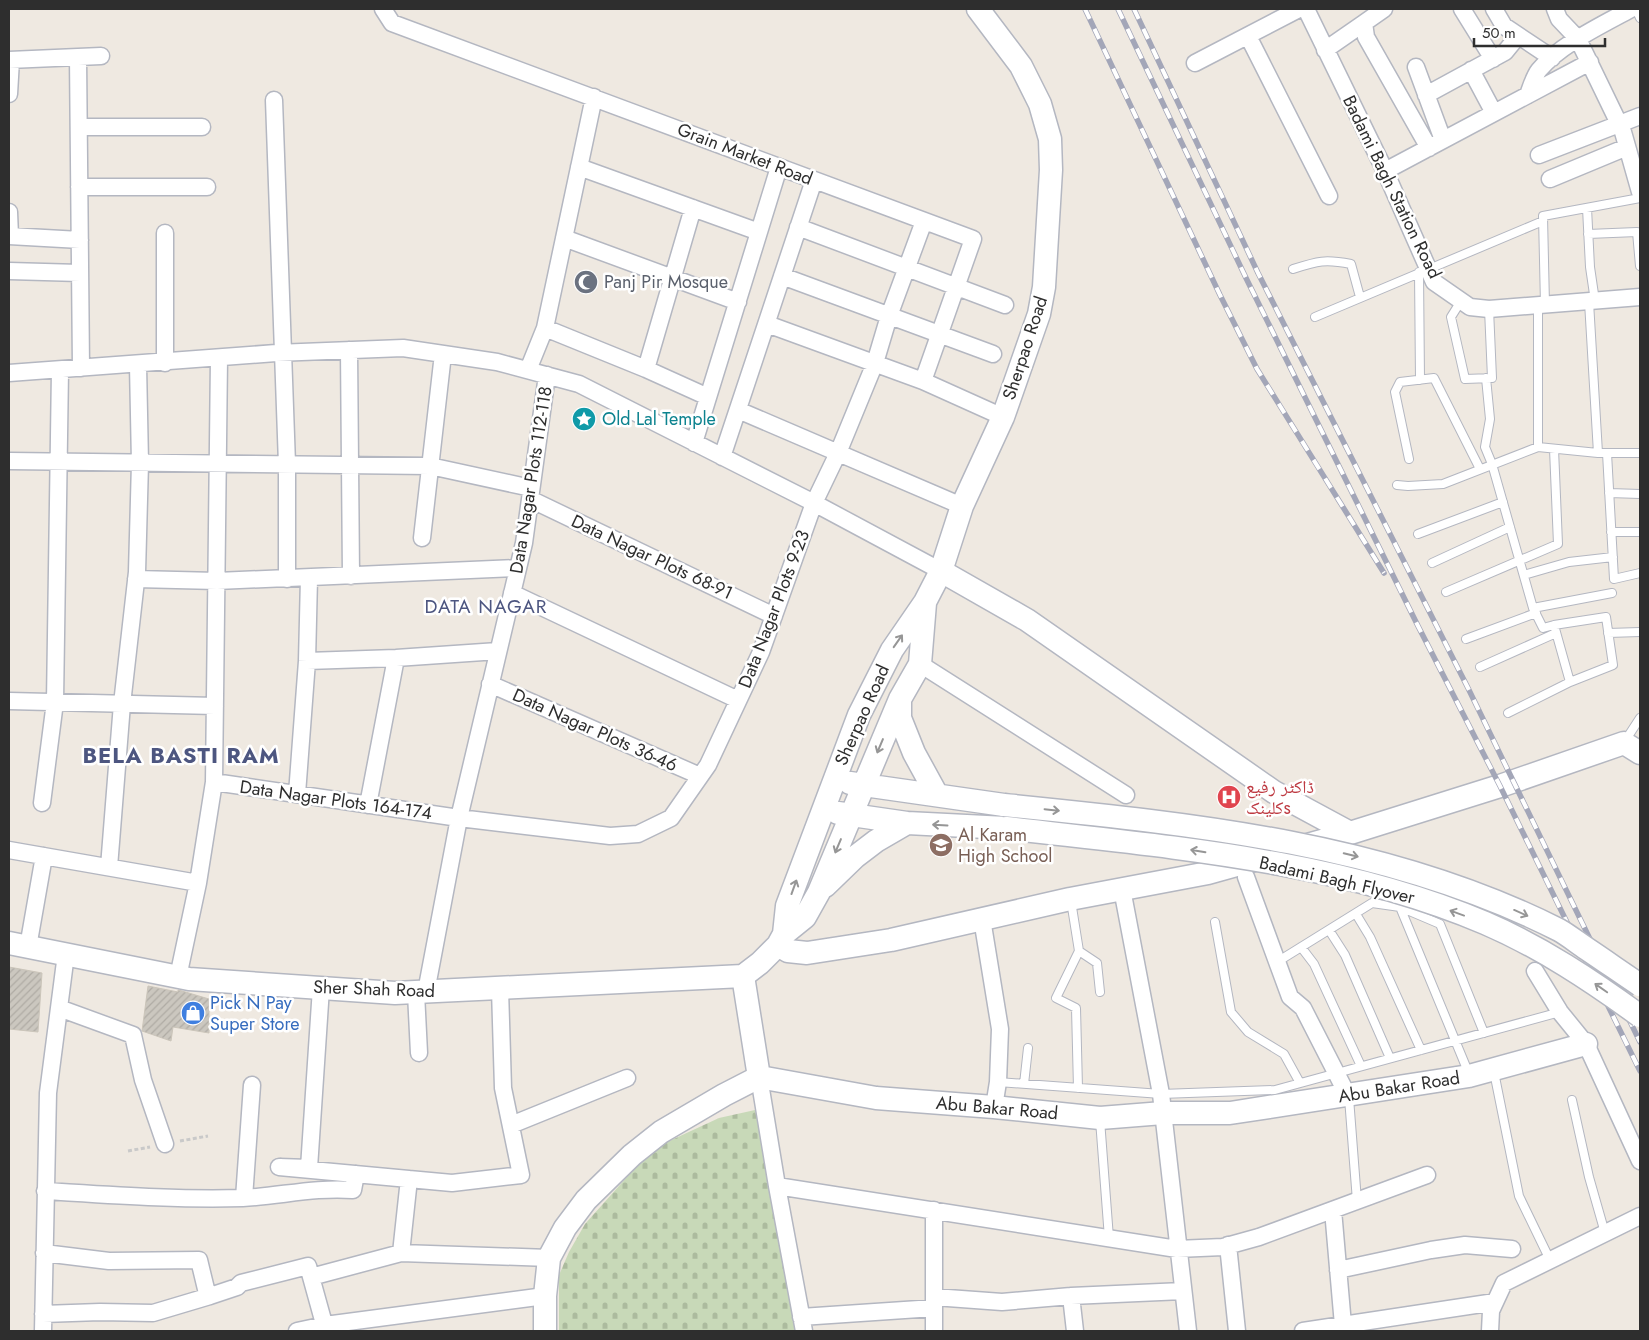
<svg xmlns="http://www.w3.org/2000/svg" width="1649" height="1340" viewBox="0 0 1649 1340" font-family="Jost,'Noto Naskh Arabic',sans-serif">
<style>
.cemetery{fill:url(#cemetery-stones)}
.building{fill:url(#building-hatch);stroke:#cbc5ba}
.lines{fill:none;stroke-linecap:round;stroke-linejoin:round}
.lane-casing{stroke:#b4b7c1;stroke-width:10}
.street-casing{stroke:#b4b7c1;stroke-width:19}
.secondary-casing{stroke:#b4b7c1;stroke-width:25}
.path{stroke:#c9c9c9;stroke-width:3;stroke-dasharray:4 2.5;stroke-linecap:butt}
.lane{stroke:#fff;stroke-width:8}
.street{stroke:#fff;stroke-width:16}
.secondary{stroke:#fff;stroke-width:22}
.rail-casing{stroke:#a3a6b8;stroke-width:5.5}
.rail{stroke:#fff;stroke-width:4;stroke-dasharray:11;stroke-linecap:butt}
.secondary-bridge-casing{stroke:#b4b7c1;stroke-width:25;stroke-linecap:butt}
.secondary-bridge{stroke:#fff;stroke-width:22}
.oneway{stroke:#969696}
.labels{text-anchor:middle;stroke-width:5;stroke-linejoin:round;paint-order:stroke}
.street-label{font-size:18px;fill:#2e2e2e;stroke:#fff}
.worship-label{font-size:18px;fill:#5b616d;stroke:#fff;text-anchor:start}
.culture-label{font-size:18px;fill:#0d838f;stroke:#fff;text-anchor:start}
.health-label{font-size:18px;fill:#be3a42;stroke:#fff;text-anchor:start}
.education-label{font-size:18px;fill:#785e54;stroke:#fff;text-anchor:start}
.shop-label{font-size:18px;fill:#366cbe;stroke:#fff;text-anchor:start}
.neighbourhood-label{font-size:19px;letter-spacing:1px;fill:#4d5680;stroke:#fff}
.district-label{font-size:22px;font-weight:bold;letter-spacing:1px;fill:#4d5680;stroke:#fff}
</style>
<defs>
<pattern id="cemetery-stones" width="16" height="16" patternUnits="userSpaceOnUse" patternTransform="scale(1.25)"><rect width="16" height="16" fill="#c8d9b8"/><path d="M2 7V4a2 2 0 0 1 4 0v3zM10 15v-3a2 2 0 0 1 4 0v3z" fill="#acbb9e"/></pattern>
<pattern id="building-hatch" width="6" height="6" patternUnits="userSpaceOnUse" patternTransform="scale(1.25)"><rect width="6" height="6" fill="#cbc7bf"/><path d="M-1 1l2-2M0 6l6-6M5 7l2-2" fill="none" stroke="#afaba4"/></pattern>
</defs>
<rect width="100%" height="100%" fill="#efe9e1"/>
<path class="cemetery" d="M755 1110 800 1331H559V1275L569 1252 585 1224 652 1149 719 1118Z"/>
<path class="building" d="M9 967 42 973 38 1032 9 1029Z
M148 986 178 992V990L182 991 209 999V1033L173 1027 171 1041 142 1031Z"/>
<g class="lines">
<g class="lane-casing">
<path id="lane" d="M1636 9 1640 18
M1587 208 1590 267 1595 301
M1588 234 1637 232 1640 266
M1293 269C1318 261 1325 259 1351 264L1360 297
M1419 272 1420 380
M1461 301 1451 317 1465 379 1492 378 1489 309
M1589 302 1598 453
M1545 305 1543 216 1640 198
M1315 317 1543 221
M1486 378 1490 419 1485 447 1492 464 1533 608 1543 628 1554 625 1570 682
M1538 447V306
M1607 453 1614 579 1640 573
M1409 459 1395 392 1400 382 1434 378 1480 469
M1397 485 1408 486 1443 484 1538 447 1598 453H1640
M1609 493 1640 494
M1611 532H1640
M1418 534 1503 502
M1432 563 1510 527
M1524 575 1569 562 1613 557
M1446 592 1558 544 1554 449
M1533 608 1612 593
M1608 633 1640 632
M1466 639 1536 613
M1480 667 1556 633
M1508 713 1570 682 1613 665 1606 617 1554 625
M1625 741 1640 718
M1071 901 1079 951 1097 963 1100 992
M1400 907 1469 1074
M1356 914 1370 937 1421 1050
M1215 922 1231 1012 1248 1032 1284 1054 1300 1083
M1329 930 1345 955 1390 1058
M1301 947 1314 964 1361 1066
M1277 962 1372 903 1400 907 1440 924 1484 1033
M1494 1072 1519 1196 1550 1260
M998 1082 1161 1094 1275 1090 1560 1012
M1024 1084 1028 1048
M1078 1088 1076 1008 1056 998 1079 951
M1349 1098 1357 1201
M1572 1100 1589 1177 1605 1233
M1100 1120 1109 1238"/>
</g>
<g class="street-casing">
<path id="street" d="M383 9 392 23 973 239 923 381
M1306 9 1385 171 1434 282 1470 307 1489 309 1640 297
M1384 9 1364 23 1366 37 1429 148
M1462 9 1493 59
M1494 9 1504 26 1552 58
M1555 9 1559 19 1578 39 1623 132 1640 192
M1248 36 1329 196
M1325 50 1364 23
M78 57 81 368
M9 60 101 56
M1195 63 1299 9
M1416 67 1443 140
M1471 70 1494 113
M9 94 11 60
M1426 95 1505 52 1518 36
M1528 95C1531 87 1534 76 1539 70 1561 44 1602 25 1631 9
M274 100 287 464V579
M79 127H202
M1539 155 1640 116
M579 167 759 232
M1385 171 1590 62
M1550 179 1627 147
M79 187H207
M9 212 10 236
M798 227 1005 305
M165 233V363
M9 236 80 240
M564 238 738 302
M9 271 80 273
M782 276 993 354
M767 324 923 381 1003 417
M545 328 646 369 708 397
M349 350 351 576
M646 369 693 208
M528 370 545 328 594 97
M9 373 276 353 403 348 497 362 579 384 814 503 941 571
M738 410 962 506
M694 443 779 167
M722 457 814 180
M9 461 430 466 531 488
M530 499 774 616
M422 538 443 354
M136 579 217 581 518 568
M512 593 738 700
M307 661 396 658 498 651
M920 664 1126 795
M490 684 700 776
M9 701 215 706
M214 782 459 818 610 836 638 834 671 818 708 765 761 652 814 503 838 453 875 363 889 316 924 221
M297 794 307 661 309 578
M42 803 55 702 60 370
M368 805 396 658
M9 850 198 883
M109 867 122 704 137 572 140 463 138 365
M1246 877 1290 997 1303 1008 1348 1096
M1122 889 1161 1094 1188 1331
M982 919 1000 1029 998 1082 994 1107
M28 947 44 856
M1535 971 1560 1012 1586 1044 1640 1161
M178 977 198 883 214 782 219 358
M321 988 309 1168 279 1167 452 1183 521 1175 503 1088 500 989
M426 992 459 818 524 543 547 375
M416 993 419 1053
M59 1008 133 1035 143 1080 165 1144
M759 1077 777 1186 804 1331
M511 1125 627 1078
M777 1186 1177 1249 1223 1247 1259 1237 1427 1175
M45 1191C111 1195 178 1200 243 1198 281 1196 315 1187 353 1190L356 1174
M244 1198 252 1085
M934 1210V1331
M1333 1210 1343 1325
M1228 1245 1237 1331
M44 1253 109 1261 199 1260 206 1289 210 1296 237 1287 241 1283 308 1266 326 1331
M401 1253 409 1179
M1338 1270 1431 1250 1465 1245 1512 1249
M311 1277 401 1253 549 1258
M1071 1296 1075 1331
M934 1297 1002 1302 1071 1296 1183 1291
M43 1314 100 1312 153 1313 210 1296
M801 1317 934 1308
M43 1331 48 1093 66 954
M297 1331 325 1325 545 1296
M1303 1331 1495 1302
M1490 1331 1491 1311 1504 1283 1640 1216"/>
</g>
<g class="secondary-casing">
<path id="secondary" d="M941 571 1027 620 1274 792 1350 833 1500 786 1624 743 1640 753
M900 700V718L914 753 937 795
M850 783 1004 805
M838 813 907 823 1006 828
M825 886 855 857 876 841 907 823
M784 934 787 906 859 715 892 650 925 602 941 571 962 506 1003 417 1039 314 1044 287 1051 170 1050 139 1040 104 1021 66 978 9
M9 943 189 979 395 993 743 976
M778 945 788 951 807 953 891 940 1070 899 1208 873 1350 833
M759 1077 743 976 760 963 778 945 784 934 805 917 819 892 900 699 920 664 925 603
M545 1331V1296L549 1258 565 1228 586 1200 632 1155 661 1132 724 1095 759 1077 876 1098 994 1107 1100 1118 1163 1113H1230L1469 1076 1586 1044"/>
</g>
<path class="path" d="M180 1141 208 1136
M128 1151 150 1147"/>
<use href="#lane" class="lane"/>
<use href="#street" class="street"/>
<use href="#secondary" class="secondary"/>
<g class="rail-casing">
<path id="rail" d="M1085 9 1220 295 1257 369 1384 573
M1118 9 1246 278 1418 626 1500 786 1640 1071
M1134 9 1258 273 1468 688 1640 1042"/>
</g>
<use href="#rail" class="rail"/>
<g class="secondary-bridge-casing">
<path id="secondary-bridge" d="M1004 805C1192 824 1387 843 1559 930 1568 935 1578 943 1587 949 1605 961 1622 973 1640 985
M1006 828C1167 847 1334 859 1485 923 1541 947 1592 981 1640 1016"/>
</g>
<use href="#secondary-bridge" class="secondary-bridge"/>
</g>
<defs><path id="oneway-shaft" d="M-6 0H5M1.5-3L5.5 0L1.5 3" fill="none" stroke-width="1.6" stroke-linecap="round" stroke-linejoin="round" transform="scale(1.25)"/></defs>
<g class="oneway">
<use href="#oneway-shaft" transform="translate(898 641) rotate(-55)"/>
<use href="#oneway-shaft" transform="translate(880 746) rotate(113)"/>
<use href="#oneway-shaft" transform="translate(1052 810) rotate(6)"/>
<use href="#oneway-shaft" transform="translate(940 825) rotate(-177)"/>
<use href="#oneway-shaft" transform="translate(838 846) rotate(113)"/>
<use href="#oneway-shaft" transform="translate(1198 851) rotate(-171)"/>
<use href="#oneway-shaft" transform="translate(1351 855) rotate(14)"/>
<use href="#oneway-shaft" transform="translate(794 887) rotate(-70)"/>
<use href="#oneway-shaft" transform="translate(1457 913) rotate(-160)"/>
<use href="#oneway-shaft" transform="translate(1521 913) rotate(24)"/>
<use href="#oneway-shaft" transform="translate(1601 988) rotate(-145)"/>
</g>
<defs>
<g id="mosque-disc" transform="scale(1.25)"><circle r="9.5" fill="#6b7280" stroke="#fff"/><path d="M3.5-4.9A6 6 0 1 0 3.5 4.9A5 5 0 1 1 3.5-4.9Z" fill="#fff"/></g>
<g id="sight-disc" transform="scale(1.25)"><circle r="9.5" fill="#0f9aa8" stroke="#fff"/><path d="M0-6L1.8-2.2L6-1.7L2.9 1.2L3.7 5.4L0 3.3L-3.7 5.4L-2.9 1.2L-6-1.7L-1.8-2.2Z" fill="#fff"/></g>
<g id="hospital-disc" transform="scale(1.25)"><circle r="9.5" fill="#e0444e" stroke="#fff"/><path d="M-5-5h3v3.5h4V-5h3V5h-3V1.5h-4V5h-3Z" fill="#fff"/></g>
<g id="school-disc" transform="scale(1.25)"><circle r="9.5" fill="#8d6e63" stroke="#fff"/><path d="M0-5L7-2L0 1L-7-2ZM-4 1L0 2.5L4 1V4Q0 6-4 4Z" fill="#fff"/></g>
<g id="shop-disc" transform="scale(1.25)"><circle r="9.5" fill="#3f7fe0" stroke="#fff"/><path d="M-5-2.5h2.3a2.7 3.5 0 0 1 5.4 0H5L5.5 6h-11ZM-1.5-2.5h3a1.5 2.3 0 0 0-3 0Z" fill="#fff"/></g>
</defs>
<g fill-rule="evenodd">
<use href="#mosque-disc" x="586" y="282"/>
<use href="#sight-disc" x="584" y="419"/>
<use href="#hospital-disc" x="1229" y="797"/>
<use href="#school-disc" x="941" y="845"/>
<use href="#shop-disc" x="193" y="1013"/>
</g>
<g class="labels">
<g class="street-label">
<text transform="translate(745 154) rotate(21)" y="6">Grain Market Road</text>
<text transform="translate(1392 187) rotate(64)" y="6">Badami Bagh Station Road</text>
<text transform="translate(1025 348) rotate(-72)" y="6">Sherpao Road</text>
<text transform="translate(531 480) rotate(-81)" y="6">Data Nagar Plots 112-118</text>
<text transform="translate(652 557) rotate(25)" y="6">Data Nagar Plots 68-91</text>
<text transform="translate(774 609) rotate(-69)" y="6">Data Nagar Plots 9-23</text>
<text transform="translate(862 715) rotate(-66)" y="6">Sherpao Road</text>
<text transform="translate(595 730) rotate(24)" y="6">Data Nagar Plots 36-46</text>
<text transform="translate(336 800) rotate(8)" y="6">Data Nagar Plots 164-174</text>
<text transform="translate(1337 880) rotate(13)" y="6">Badami Bagh Flyover</text>
<text transform="translate(374 989) rotate(2)" y="6">Sher Shah Road</text>
<text transform="translate(1399 1087) rotate(-9)" y="6">Abu Bakar Road</text>
<text transform="translate(997 1108) rotate(5)" y="6">Abu Bakar Road</text>
</g>
<g class="worship-label">
<text x="604" y="288">Panj Pir Mosque</text>
</g>
<g class="culture-label">
<text x="602" y="425">Old Lal Temple</text>
</g>
<g class="health-label">
<text x="1246" y="793">ڈاکٹر رفیع<tspan x="1246" dy="21">کلینکs</tspan></text>
</g>
<g class="education-label">
<text x="958" y="841">Al Karam<tspan x="958" dy="21">High School</tspan></text>
</g>
<g class="shop-label">
<text x="210" y="1009">Pick N Pay<tspan x="210" dy="21">Super Store</tspan></text>
</g>
<g class="neighbourhood-label">
<text x="486" y="613">DATA NAGAR</text>
</g>
<g class="district-label">
<text x="181" y="763">BELA BASTI RAM</text>
</g>
</g>
<rect width="1649" height="1340" fill="none" stroke="#2e2e2e" stroke-width="20"/>
<path d="M1474 38v8h131v-8" fill="none" stroke="#2e2e2e" stroke-width="2.5"/>
<text x="1482" y="38" font-size="15" fill="#2e2e2e" stroke="#ffffff" stroke-width="4" paint-order="stroke">50 m</text>
</svg>
